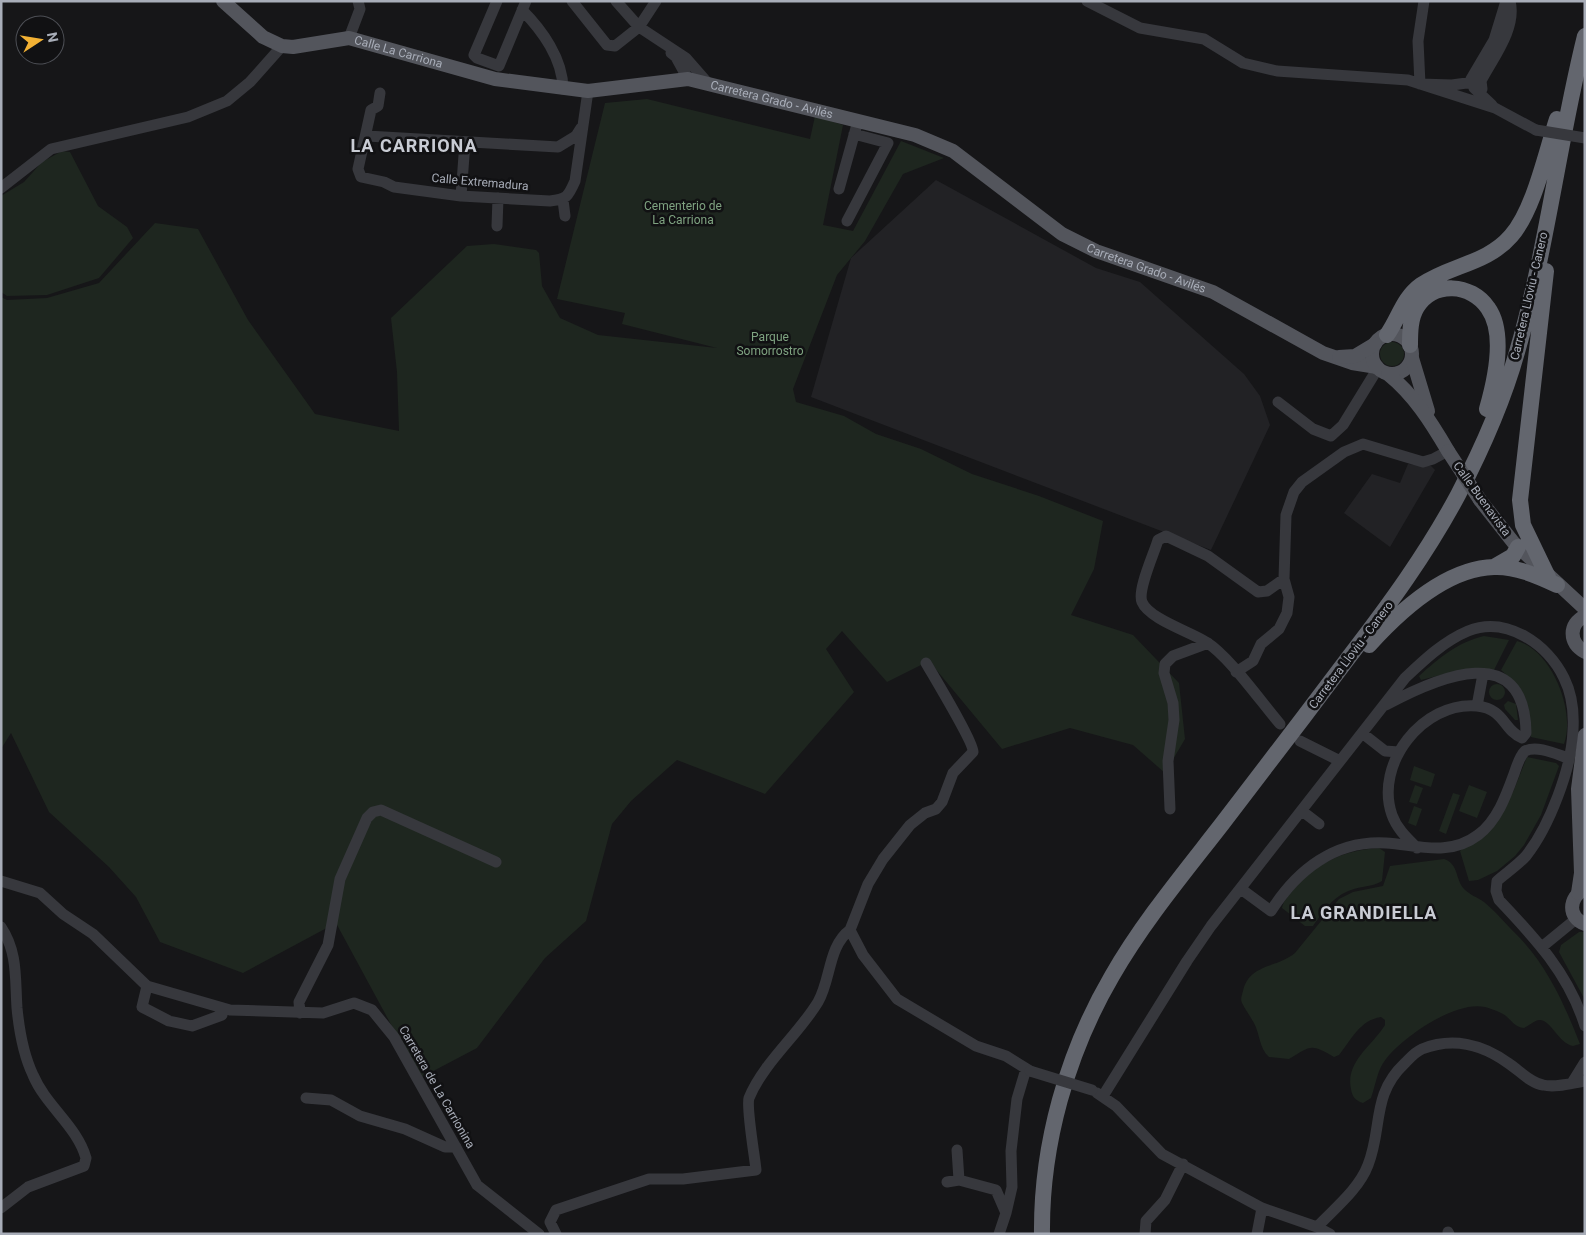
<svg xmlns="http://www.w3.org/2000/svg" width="1586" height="1235" viewBox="0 0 1586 1235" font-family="Roboto,sans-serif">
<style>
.built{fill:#222225}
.green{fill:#1e261f}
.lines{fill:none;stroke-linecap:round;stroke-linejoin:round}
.minor{stroke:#37383d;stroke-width:11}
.major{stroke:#53555c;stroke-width:14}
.highway{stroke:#63666e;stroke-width:16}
.minor-bridge{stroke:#37383d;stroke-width:11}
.major-bridge{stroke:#53555c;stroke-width:14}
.labels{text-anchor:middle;stroke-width:5;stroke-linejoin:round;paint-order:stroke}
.street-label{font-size:12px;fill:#a8adb8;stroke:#111113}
.park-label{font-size:12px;fill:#7fa381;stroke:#111113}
.district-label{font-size:18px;font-weight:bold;letter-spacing:1px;fill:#c9ccd4;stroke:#111113}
</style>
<rect width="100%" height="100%" fill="#161618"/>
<path class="built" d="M936 180 1096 268 1140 282 1244 374 1260 396 1270 425 1211 550 811 397 851 258Z
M1408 464 1431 466 1435 470 1390 547 1344 513 1372 474 1400 483Z"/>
<path class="green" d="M647 99 810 139 815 116 843 125 823 225 853 231 901 141 944 158 903 174 865 241 837 275 793 389 796 402 844 416 876 434 921 449 972 474 1039 496 1103 521 1094 569 1071 615 1133 635 1179 683 1185 739 1165 773 1133 745 1070 728 1002 749 929 661 887 682 842 631 826 649 854 692 765 794 677 760 631 801 612 824 586 921 545 958 477 1048 420 1078 336 923 243 973 160 942 136 897 109 867 49 812 11 733 1 749V297L7 300 47 298 99 283 155 223 198 229 248 320 315 414 399 431 397 372 391 318 467 246 494 244 536 250 539 253 542 286 560 318 598 335 717 348 622 324 625 313 557 299 605 103Z
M62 151 70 152 98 206 127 227 133 238 99 278 47 295 7 296 1 292V196L24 182 42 162Z
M1380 354a12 12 0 1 1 24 0a12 12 0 1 1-24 0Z
M1484 636 1509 640 1494 670 1445 674 1421 680 1419 676C1439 658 1458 642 1484 636Z
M1517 641C1552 650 1576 712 1564 744L1531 737C1529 717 1531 700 1516 684 1512 679 1506 675 1501 670Z
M1489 692a8 8 0 1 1 16 0a8 8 0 1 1-16 0Z
M1508 701 1516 704 1518 720H1515L1505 709 1504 705Z
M1527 757 1556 763 1559 766 1541 815 1524 845 1515 856 1497 871 1478 880 1469 881 1460 851 1513 792Z
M1414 766 1435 774 1431 787 1410 780Z
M1415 785 1423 788 1417 804 1409 802Z
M1469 785 1487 792 1477 818 1459 811Z
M1453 793 1460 795 1446 834 1439 831Z
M1414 806 1422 809 1416 826 1408 823Z
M1379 848 1385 852 1382 881C1372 887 1361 886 1351 890 1333 896 1323 912 1313 926H1305L1282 908C1283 901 1290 894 1294 889 1317 862 1345 850 1379 848Z
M1444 859C1459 864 1455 879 1464 889 1470 895 1477 897 1484 902 1494 910 1504 922 1514 932 1546 963 1564 1003 1580 1044L1573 1046C1558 1043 1551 1019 1539 1020 1533 1021 1529 1026 1524 1028 1515 1027 1513 1022 1506 1016 1501 1012 1492 1009 1485 1007 1456 1000 1403 1037 1386 1059 1377 1070 1376 1084 1371 1098L1363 1103C1356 1101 1352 1097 1351 1089 1345 1062 1372 1046 1385 1025V1020L1381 1017C1360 1020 1351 1040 1339 1055L1334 1057C1310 1043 1311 1046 1289 1059L1269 1057C1259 1048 1260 1034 1254 1023 1250 1016 1245 1009 1242 1003 1240 999 1242 995 1243 991 1249 964 1277 968 1295 953L1339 899 1353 892 1383 886 1390 866Z
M1579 932H1585V1000L1559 952 1561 945Z"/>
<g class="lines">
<path class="minor" d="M497 1 474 55 477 58 499 66 526 1
M572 1 607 45 615 46 639 27 656 1
M616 1 639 27 686 58 707 82
M1087 1 1140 28 1204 39 1243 63 1277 71 1408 80 1495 108 1536 130
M1424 1 1418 41 1420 84 1452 85 1481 81
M522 10C542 30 563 59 563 89
M349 38 360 9 358 1
M671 53 676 57 688 79
M1482 89 1481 81C1493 58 1517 28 1510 1
M380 93 378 106 371 110 358 169 361 177 384 182 394 187 461 196 550 201C567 199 568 197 575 181L588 91
M1492 105 1474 88 1471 79 1494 40 1506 1
M367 136 558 147 576 136 581 128
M1 188 51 149 188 117 227 101 250 82 282 46
M839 189 856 128
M461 196 465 142
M563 200 565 216
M847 221 888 143 854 134
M497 226 498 198
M1278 402 1313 429 1331 436 1343 425 1378 368
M926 663C934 677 974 743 973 752L953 773 942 802 936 809 925 813 910 825 883 859 868 884 850 930 863 955 897 999 976 1046 1006 1056 1030 1071
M1236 672 1253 661 1261 644 1279 629 1287 613 1289 597 1284 579 1286 515 1294 492 1302 482 1344 452 1363 444 1423 462 1433 459 1448 451
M1386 705C1438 677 1525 639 1526 733L1522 738C1503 730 1505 709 1477 706 1423 701 1374 764 1392 815 1397 829 1407 838 1417 848
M1477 706 1483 674
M1280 724C1261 702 1229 656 1206 642 1191 632 1149 619 1142 602 1137 590 1154 554 1158 540L1166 536 1208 556 1258 592 1267 591 1284 579
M1362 733 1385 751 1399 752
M1300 741 1340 761
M1170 809 1168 761 1174 720 1173 703 1164 673 1165 664 1173 656 1208 643
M1302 811 1319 824
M1 881 40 893 63 914 93 934 147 986 230 1010 323 1013 354 1003 372 1010 394 1037 477 1185 539 1234
M1241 889 1271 911C1297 870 1335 840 1386 843 1417 845 1449 857 1478 835 1497 821 1506 796 1514 774 1517 766 1519 757 1525 751 1537 745 1556 754 1568 758
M1 927C18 952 15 980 17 1008 19 1029 24 1056 33 1075 46 1106 77 1126 86 1158L84 1166 28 1187 1 1208
M1543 946 1576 919
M147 986 142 1007 169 1021 192 1026 222 1015
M300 1013 299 1002 328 945 340 879 367 818 373 812 381 810 496 862
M1572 1083 1585 1062
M1097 1093 1116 1106 1162 1154 1262 1208 1317 1227 1330 1234
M1103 1096 1187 961 1211 926 1405 678C1424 660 1444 641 1468 631 1507 615 1548 645 1564 678 1572 694 1574 713 1573 730 1572 768 1549 827 1526 856 1518 865 1506 873 1497 881L1496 891 1499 900C1535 938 1569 974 1585 1026
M306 1098 331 1100 360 1116 405 1129 445 1147H456
M957 1150 959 1180
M947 1182 959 1180 996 1190 1006 1213 999 1234
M1006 1213 1012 1187 1011 1151 1017 1099 1026 1069
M1317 1227C1335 1208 1359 1189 1368 1165 1383 1127 1371 1095 1405 1063 1410 1058 1415 1052 1422 1049 1452 1037 1482 1044 1508 1063 1519 1070 1530 1083 1543 1085 1556 1088 1572 1083 1585 1081
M1448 1232 1449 1234
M556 1234 550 1222 556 1210 649 1179H683L756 1170C755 1158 746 1107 749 1098 764 1062 798 1035 818 1002 831 980 828 946 850 930
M1145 1234 1146 1221 1165 1200 1183 1164
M1257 1234 1262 1208"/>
<g class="major">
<path id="s1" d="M223 1 263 37 282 46 293 47 349 38 495 79 588 91 688 79 915 135 953 151 1062 234 1096 251 1213 292 1323 353 1352 363 1377 367"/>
<circle cx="1392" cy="354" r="20"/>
<path d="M1339 357 1355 356 1375 344"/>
<path d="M1412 358 1428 411"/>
<path d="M1388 374C1414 395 1431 422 1448 451"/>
<path d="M1480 500 1513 542 1585 609"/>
<path d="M1585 616C1568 624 1569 643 1585 652"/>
<path d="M1584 889C1569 898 1567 917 1585 924"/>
<path d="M1578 893 1581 873 1578 789 1585 735"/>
</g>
<path class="highway" d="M1546 271 1520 500 1523 525 1548 577
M1387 335C1399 318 1403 298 1421 285 1450 265 1487 264 1511 236 1534 210 1546 152 1557 119
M1410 345C1410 333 1410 318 1417 307 1434 281 1471 283 1488 308 1506 333 1495 381 1487 409
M1494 567 1513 556 1518 547
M1369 645C1399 612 1446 568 1494 567 1515 566 1538 576 1557 585
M1042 1234C1041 1145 1067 1053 1112 976 1143 922 1184 873 1222 824 1265 768 1307 713 1349 657 1389 605 1427 553 1458 495 1482 449 1503 402 1517 352 1547 249 1559 140 1585 36"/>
<path class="minor-bridge" d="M1536 130 1585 138
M1030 1071 1092 1090"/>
<path class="major-bridge" d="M1448 451 1480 500"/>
</g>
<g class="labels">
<g class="street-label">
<text dy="4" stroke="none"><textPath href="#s1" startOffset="194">Calle La Carriona</textPath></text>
<text dy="4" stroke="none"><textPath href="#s1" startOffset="575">Carretera Grado - Avilés</textPath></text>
<text transform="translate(480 182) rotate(5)" y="4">Calle Extremadura</text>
<text dy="4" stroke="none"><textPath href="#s1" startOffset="992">Carretera Grado - Avilés</textPath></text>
<text transform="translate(1529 296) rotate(-77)" y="4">Carretera Lloviu - Canero</text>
<text transform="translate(1482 499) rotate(54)" y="4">Calle Buenavista</text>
<text transform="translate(1351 655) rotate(-53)" y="4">Carretera Lloviu - Canero</text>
<text transform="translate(437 1087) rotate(60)" y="4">Carretera de La Carrionina</text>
</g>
<g class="park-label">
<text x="683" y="210">Cementerio de<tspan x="683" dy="14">La Carriona</tspan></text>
<text x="770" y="341">Parque<tspan x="770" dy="14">Somorrostro</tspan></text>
</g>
<g class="district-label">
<text x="414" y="152">LA CARRIONA</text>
<text x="1364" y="919">LA GRANDIELLA</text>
</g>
</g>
<rect width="1586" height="1235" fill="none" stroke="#a8adb8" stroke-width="5"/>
<g transform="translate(40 40) rotate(78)"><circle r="24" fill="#111113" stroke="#4d4f55"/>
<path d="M0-4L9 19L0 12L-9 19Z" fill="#f2b134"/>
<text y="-8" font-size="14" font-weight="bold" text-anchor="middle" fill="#a8adb8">N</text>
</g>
</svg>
